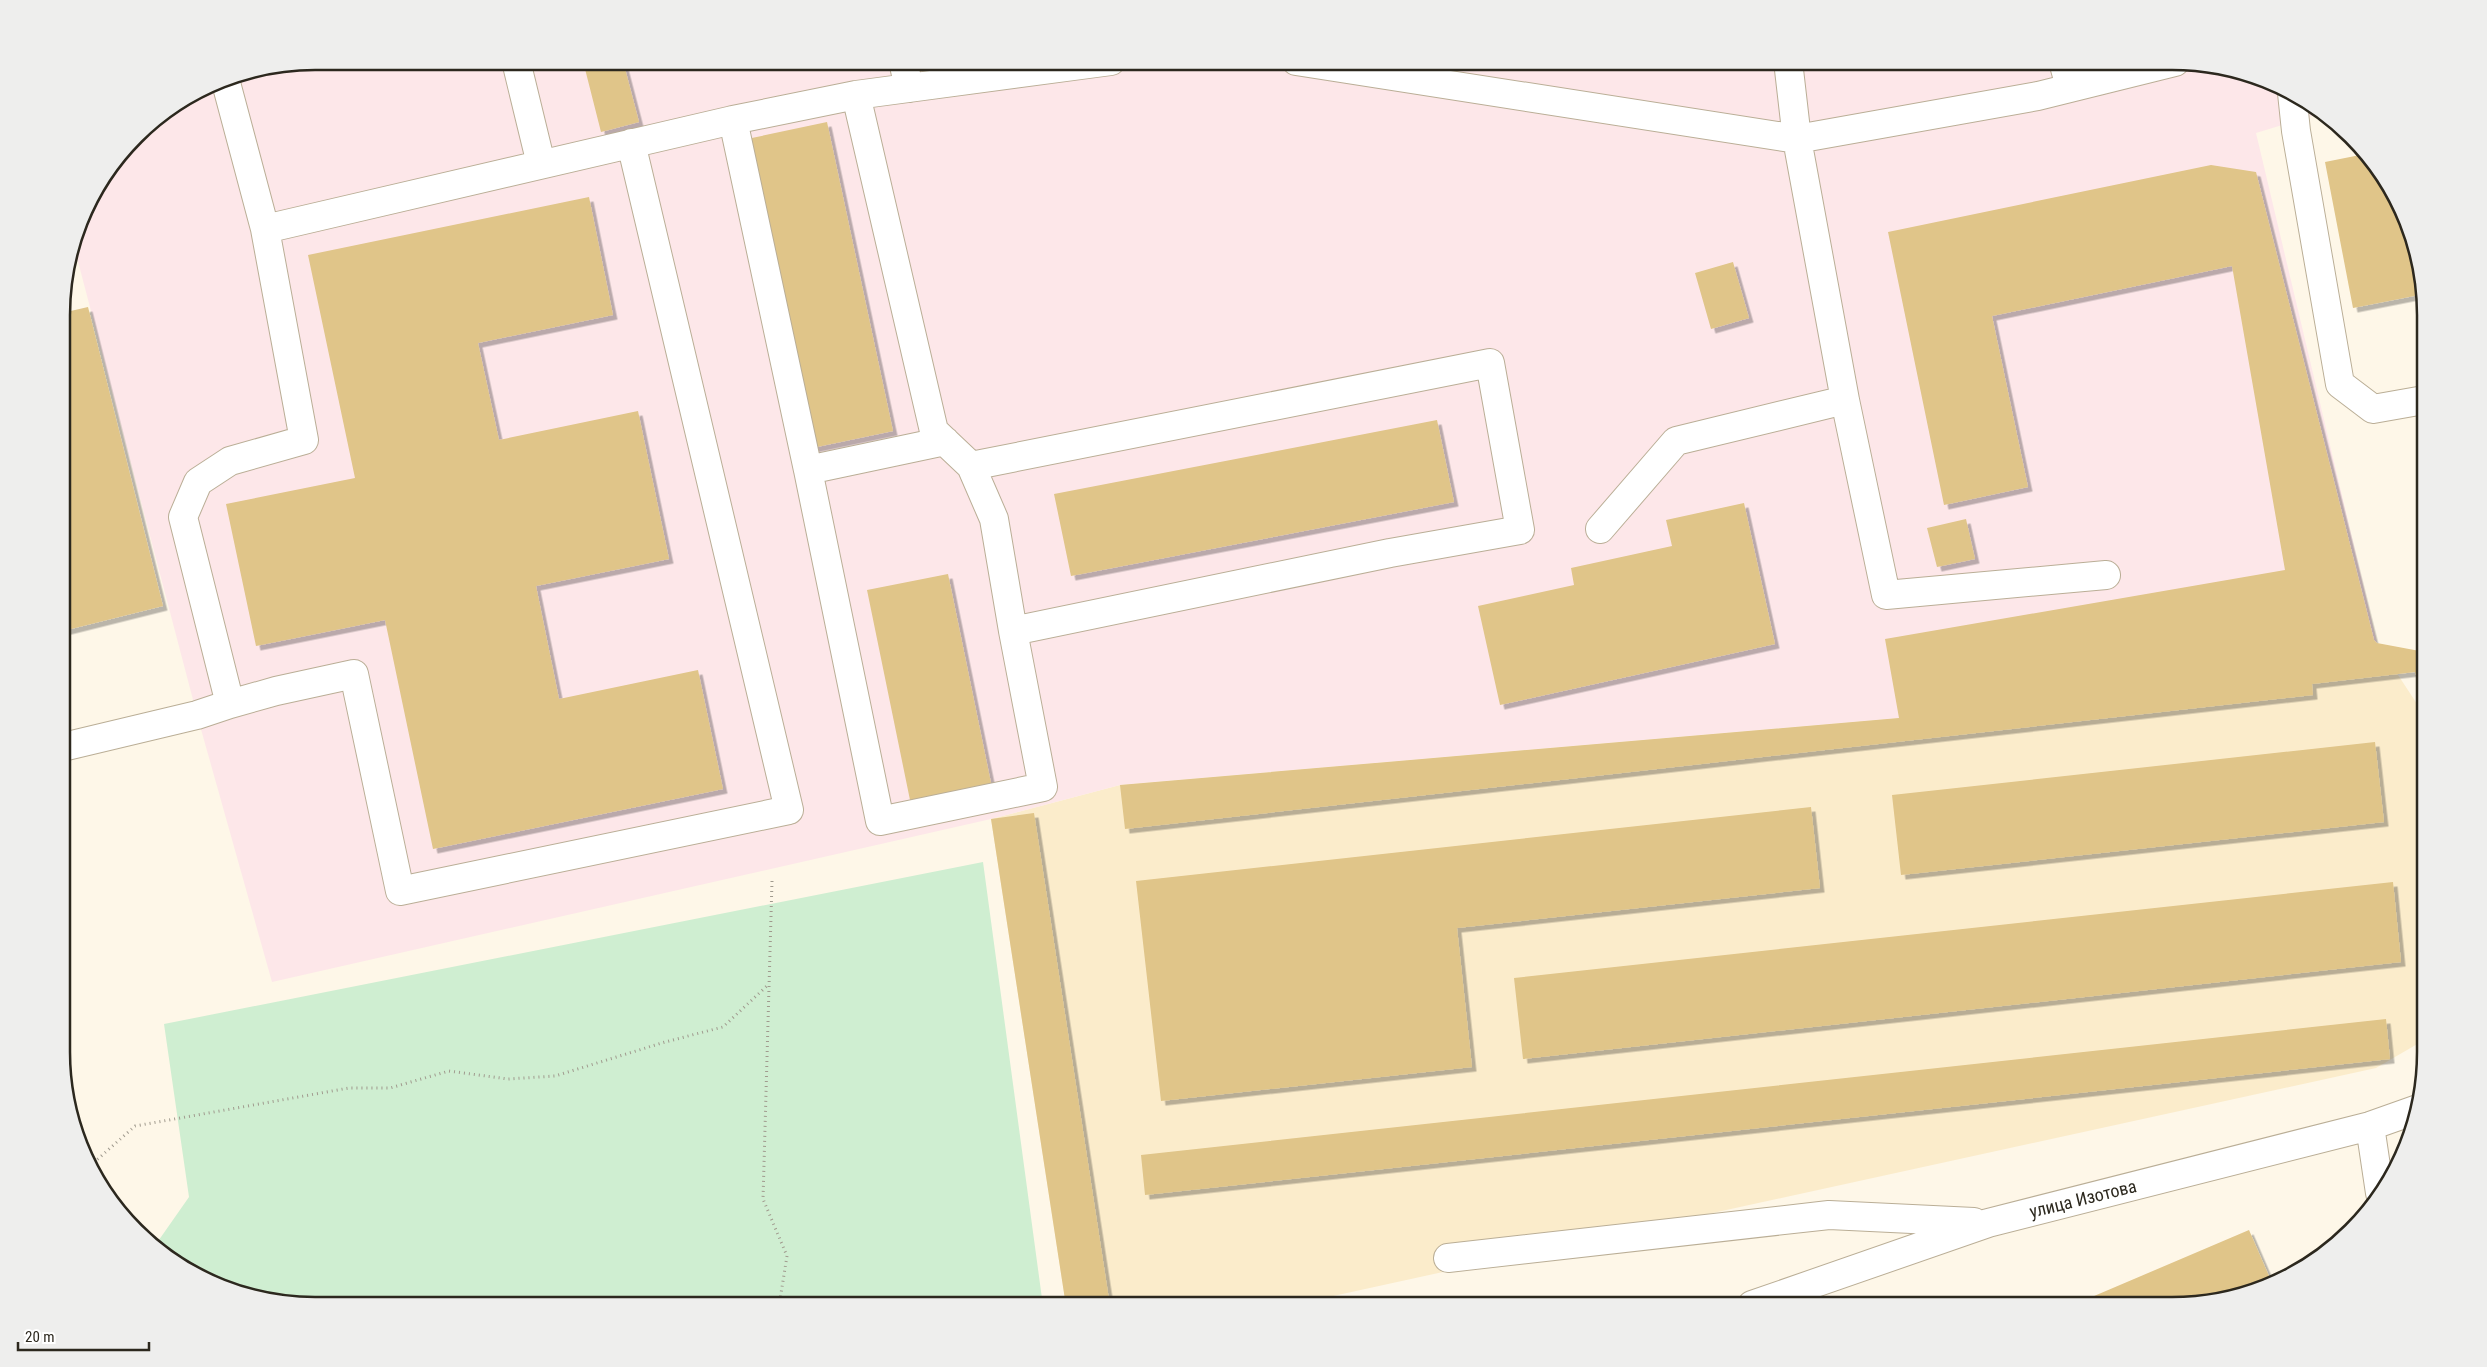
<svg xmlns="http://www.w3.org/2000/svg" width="2487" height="1367" viewBox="0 0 2487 1367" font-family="'Roboto Condensed',sans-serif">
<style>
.built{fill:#fbeccb}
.medical{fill:#fde7e9}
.green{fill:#cfeed1}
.building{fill:#e0c589;filter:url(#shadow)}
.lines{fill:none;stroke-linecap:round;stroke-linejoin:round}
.minor-casing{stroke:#baae96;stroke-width:30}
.path{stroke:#a09a8e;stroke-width:3;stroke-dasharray:1 4;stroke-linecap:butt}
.minor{stroke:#fff;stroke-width:28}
.labels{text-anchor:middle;stroke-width:5;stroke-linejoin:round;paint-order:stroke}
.street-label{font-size:18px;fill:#2c281e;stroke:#fff}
.rim{fill:none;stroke:#2c281e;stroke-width:2.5}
</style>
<defs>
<filter id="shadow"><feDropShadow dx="4.5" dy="4.5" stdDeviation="0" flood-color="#0004"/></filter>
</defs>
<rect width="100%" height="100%" fill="#fef7e8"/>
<path class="built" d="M2377 643 2425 716 2426 1039 2376 1068 1292 1305 1066 1306 991 819 1120 785 1899 718Z"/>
<path class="medical" d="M315 61H2172L2237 70 2284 88 2322 113 2256 133 2377 643 1899 718 1120 785 991 819 272 982 197 715 75 250 88 203 148 125 218 80Z"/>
<path class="green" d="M983 862 1043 1306H315L250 1297 203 1279 154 1247 189 1197 164 1024Z"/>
<path class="building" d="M583 61H623L639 122 601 132Z
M827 122 893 431 812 448 747 139Z
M2365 154 2383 174 2407 218 2424 294 2353 308 2325 162Z
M2211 165 2256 172 2374 640 2377 643 2425 652V703L2415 672 2312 684 2313 695 1125 829 1120 785 1899 718 1885 639 2285 570 2232 266 1992 316 2028 487 1944 505 1888 232Z
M589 197 613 315 478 343 499 440 638 411 669 559 536 586 559 699 698 670 723 789 433 849 385 620 256 646 226 504 355 478 308 255Z
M1733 262 1749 318 1711 329 1695 273Z
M88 307 163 606 63 631 62 313Z
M1437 420 1454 502 1071 576 1054 494Z
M1744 503 1775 644 1500 705 1478 606 1574 585 1571 568 1672 546 1666 520Z
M1966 519 1975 559 1937 567 1927 528Z
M948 574 991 783 910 800 867 590Z
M2375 742 2384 822 1901 875 1892 795Z
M1811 807 1820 888 1457 928 1472 1067 1161 1101 1136 881Z
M1034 813 1110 1306H1066L991 819Z
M2393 882 2401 962 1523 1059 1514 978Z
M2386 1019 2390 1059 1145 1195 1141 1155Z
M2249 1230 2272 1283 2253 1292 2188 1305H2073Z"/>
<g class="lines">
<g class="minor-casing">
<path id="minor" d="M516 61 541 164
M903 61 909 88
M1296 61 1797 139 1845 400 1676 441 1600 529
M1788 61 1797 139 2038 96 2175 62
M2063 61 2070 87
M225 79 265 229
M2292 93 2296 131 2340 384 2373 409 2424 400
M856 95 733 120 808 470 945 441
M631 143 789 810 400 891 354 674 276 691 230 704 183 517 198 482 230 461 304 440 265 229 733 120
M1845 400 1886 595 2106 575
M971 466 1490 363 1520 530 1390 553 1013 631 994 519 971 466 934 431 856 95 1111 61
M808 470 880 821 1043 787 1013 631
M63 747 197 715 230 704
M2370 1126 2380 1193
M1448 1258 1829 1215 1974 1222
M1752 1305 1988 1223 2370 1126 2418 1109"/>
</g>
<path class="path" d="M2332 126 2340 125
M772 881 763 1199 787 1256 779 1306
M90 1166 135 1126 349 1088H390L449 1071 508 1079 555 1076 665 1042 723 1027 769 984"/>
<use href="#minor" class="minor"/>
</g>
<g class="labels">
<g class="street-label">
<text transform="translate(2083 1199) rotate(-14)" y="6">улица Изотова</text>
</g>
</g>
<path d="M0 0H2487V1367H0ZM315 70H2172A245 245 0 0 1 2417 315V1052A245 245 0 0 1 2172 1297H315A245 245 0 0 1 70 1052V315A245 245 0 0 1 315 70Z" fill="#eeeeed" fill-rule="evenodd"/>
<path class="rim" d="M315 70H2172A245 245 0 0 1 2417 315V1052A245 245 0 0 1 2172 1297H315A245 245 0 0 1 70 1052V315A245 245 0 0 1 315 70Z"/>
<path d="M18 1342v8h131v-8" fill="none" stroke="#2c281e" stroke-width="2.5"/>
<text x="25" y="1342" font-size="15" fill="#2c281e" stroke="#ffffff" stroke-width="4" paint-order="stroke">20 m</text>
</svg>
